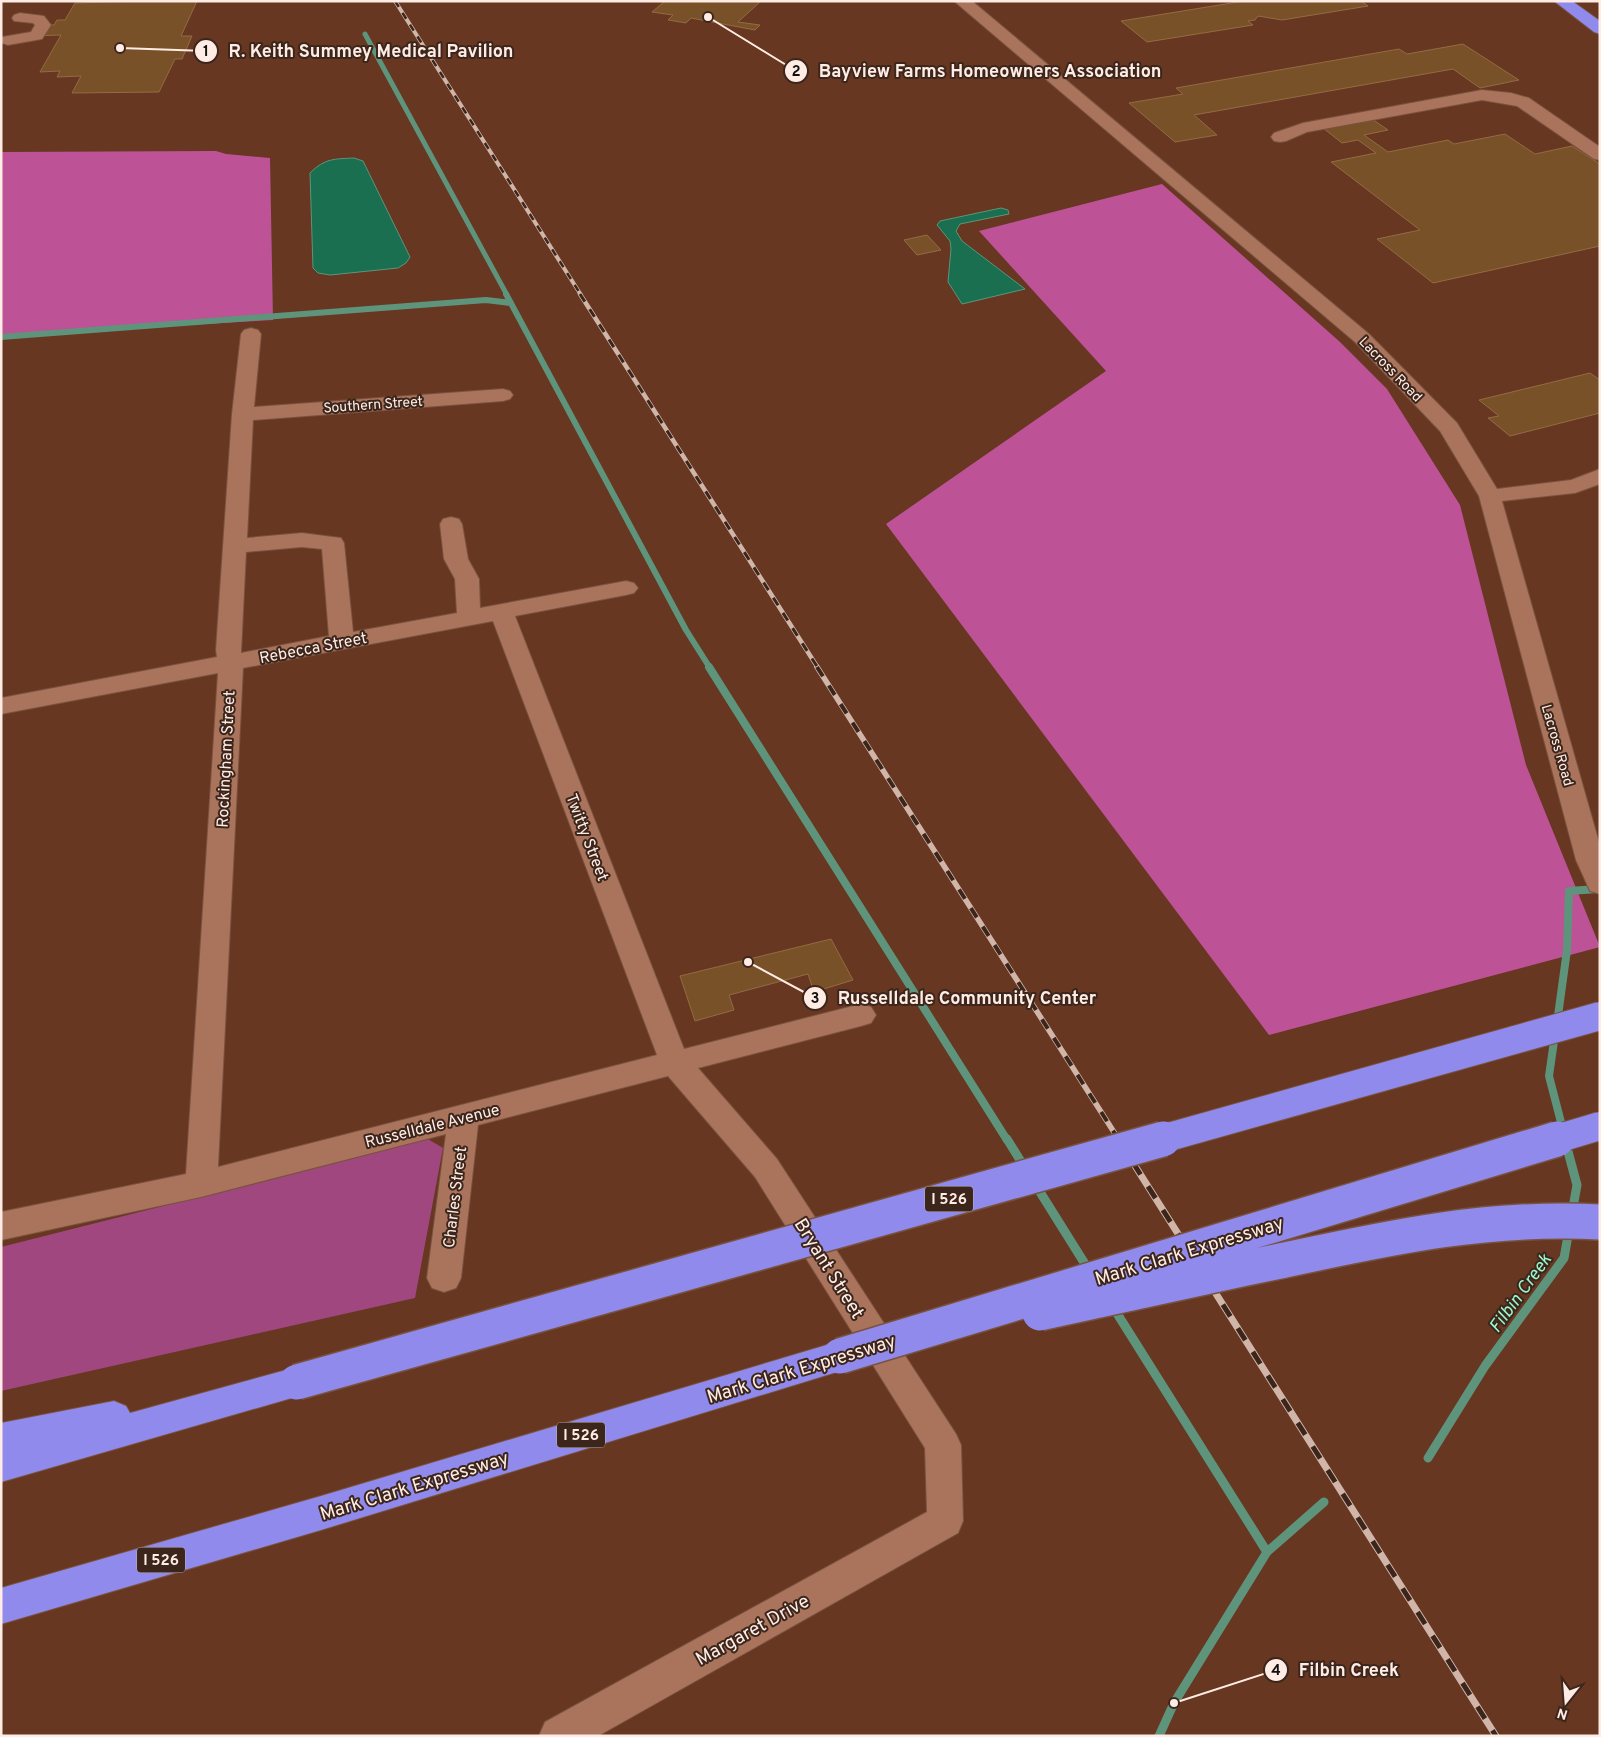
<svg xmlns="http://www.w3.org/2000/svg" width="1601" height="1737" viewBox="0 0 1601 1737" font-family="Overpass,sans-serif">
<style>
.green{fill:#9f477e}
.forest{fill:#bd5396}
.water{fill:#196f50;stroke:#5e947c}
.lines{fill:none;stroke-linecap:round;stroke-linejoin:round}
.stream-far3{stroke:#5e947c;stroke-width:5}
.stream-far2{stroke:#5e947c;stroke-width:6}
.stream-far1{stroke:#5e947c;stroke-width:8}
.stream{stroke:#5e947c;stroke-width:9}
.building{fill:#795129;stroke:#946b43}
.minor-casing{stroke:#79523f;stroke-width:2}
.highway-casing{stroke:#79523f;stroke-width:2}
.minor{fill:#a9735c;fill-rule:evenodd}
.highway{fill:#8f8aec;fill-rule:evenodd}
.rail-far3-casing{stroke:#d0b5a8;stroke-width:4}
.rail-far2-casing{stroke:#d0b5a8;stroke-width:4.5}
.rail-far1-casing{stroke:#d0b5a8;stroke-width:5.5}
.rail-casing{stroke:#d0b5a8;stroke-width:7}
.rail-far3{stroke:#3c261c;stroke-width:2.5;stroke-dasharray:7;stroke-linecap:butt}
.rail-far2{stroke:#3c261c;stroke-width:3;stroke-dasharray:9;stroke-linecap:butt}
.rail-far1{stroke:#3c261c;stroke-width:4;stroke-dasharray:11;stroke-linecap:butt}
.rail{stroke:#3c261c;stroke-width:5;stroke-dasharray:14;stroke-linecap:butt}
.highway-bridge-far1-casing{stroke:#79523f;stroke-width:30;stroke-linecap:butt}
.highway-bridge-casing{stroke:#79523f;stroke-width:38;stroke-linecap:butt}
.highway-bridge-far1{stroke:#8f8aec;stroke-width:28}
.highway-bridge{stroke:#8f8aec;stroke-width:35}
.labels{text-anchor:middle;stroke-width:4;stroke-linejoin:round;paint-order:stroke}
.far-street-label{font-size:14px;fill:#ffece4;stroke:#3c261c}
.shield{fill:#3c261c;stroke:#c4b1a8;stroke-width:1}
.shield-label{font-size:15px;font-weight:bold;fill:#ffece4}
.street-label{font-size:16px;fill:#ffece4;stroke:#3c261c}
.water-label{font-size:18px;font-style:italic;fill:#98facf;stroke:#3c261c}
.near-street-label{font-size:19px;fill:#ffece4;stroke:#3c261c}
.leader{fill:none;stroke:#ffece4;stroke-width:2}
.callout-dot{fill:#ffece4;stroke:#3c261c;stroke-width:2}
.mark-label{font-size:15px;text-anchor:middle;font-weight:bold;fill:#111}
.callout-label{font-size:18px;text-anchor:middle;font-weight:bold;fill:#ffece4;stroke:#3c261c;stroke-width:4;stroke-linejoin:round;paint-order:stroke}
</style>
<rect width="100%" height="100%" fill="#673721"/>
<path class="green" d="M428 1139 443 1148 415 1298 1 1391V1247Z"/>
<path class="forest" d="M216 151 226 154 270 158 273 320 1 336V152Z
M1162 184 1340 342 1387 389 1460 505 1526 765 1600 947 1269 1035 886 524 1106 371 979 231Z"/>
<path class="water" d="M354 158 363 161 410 257 406 263 398 268 330 275 318 273 313 268 310 173C325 158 335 159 354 158Z
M1001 208 1008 210 1009 214 960 224 956 231 962 241 1025 289 962 304 948 282 951 249 950 241 937 225 940 221Z"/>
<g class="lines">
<path class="stream-far3" d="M365 34 507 295"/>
<path class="stream-far2" d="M506 294 686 630 710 668
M1 337 486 300 511 303"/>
<path class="stream-far1" d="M709 667 1007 1140
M1557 1023 1567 950 1569 891 1598 889
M1555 1034 1549 1076 1563 1130"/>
<path class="stream" d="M1007 1139 1025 1168
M1566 1144 1577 1185 1572 1213
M1035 1184 1090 1272
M1113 1307 1267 1552
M1428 1458 1485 1366 1564 1258 1569 1230
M1159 1736 1174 1703 1267 1552 1324 1502"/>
</g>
<path class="building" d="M144 1H197L181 36H192L182 59H175L159 92 72 93 81 76 57 77 60 71 40 72 61 35 31 36 37 25H54L57 20H65L75 3Z
M665 1H761L738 22 760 25 755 30 691 18 686 23 668 20 673 15 652 12Z
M1244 1H1361L1368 6 1282 20 1258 16 1255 20 1248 21 1253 25 1147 42 1121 21Z
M1463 44 1519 80 1480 88 1453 69 1194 115 1217 135 1175 142 1129 103 1183 94 1176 88 1399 49 1407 54Z
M1372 119 1388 130 1364 135 1388 152 1448 140 1454 144 1505 134 1535 154 1572 146 1600 164V246L1433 283 1377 239 1420 230 1331 162 1376 153 1358 140 1342 143 1323 128Z
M927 235 941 250 917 255 904 240Z
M1590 373 1600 380V413L1510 436 1488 418 1499 416 1479 400Z
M831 939 853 980 814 992 808 974 729 995 734 1010 695 1021 680 976Z"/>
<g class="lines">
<g class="minor-casing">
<path id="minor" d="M954 1H972L1369 334 1457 423 1497 489 1571 480 1600 469V484L1575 493 1502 501 1600 846V894L1590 891 1576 860 1479 496 1440 431 1355 342Z
M20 13 44 16 51 25 42 39 8 45 2 43V37L31 32 35 25 33 23 14 21 12 18 14 15Z
M1482 90 1511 93 1529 98 1600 147V160L1594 159 1517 106 1482 100 1307 132 1286 141 1280 142 1274 141 1271 137 1274 133 1303 123Z
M251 328 258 330 261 334 254 407 503 389 510 391 513 395 510 399 503 401 253 420 247 538 302 533 341 538 344 543 353 632 457 613 455 579 444 559 440 524 443 519 451 517 459 519 462 524 468 559 479 579 480 608 626 581 634 583 638 588 634 593 626 595 515 616 684 1049 861 1004 871 1007 876 1015 871 1023 861 1026 698 1068 777 1159 956 1434 961 1445 963 1521 958 1533 598 1736H539L545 1722 927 1512 925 1448 755 1177 668 1076 478 1125 461 1278 456 1288 444 1292 432 1288 427 1278 446 1134 201 1197 1 1240V1212L186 1174 218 673 1 714V698L217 657 216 650 232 414 241 334 244 330ZM302 547 322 549 329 636 241 653 246 552ZM493 621 657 1055 218 1167 243 668Z"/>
</g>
<g class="highway-casing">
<path id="highway" d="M1554 1H1572L1600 21V34L1594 32Z
M840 1341 852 1345 857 1356 852 1367 840 1371 321 1530 1 1624V1588L321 1496Z
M297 1367 309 1371 314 1382 309 1393 1 1482V1423L114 1401 126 1406 130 1413Z"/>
</g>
<use href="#minor" class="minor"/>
<use href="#highway" class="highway"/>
<g class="rail-far3-casing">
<path id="rail-far3" d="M395 1 581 295"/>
</g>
<g class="rail-far2-casing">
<path id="rail-far2" d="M580 294 818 668"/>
</g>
<g class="rail-far1-casing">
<path id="rail-far1" d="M817 667 1119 1140"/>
</g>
<g class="rail-casing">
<path id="rail" d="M1118 1139 1496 1736"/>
</g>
<use href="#rail-far3" class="rail-far3"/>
<use href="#rail-far2" class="rail-far2"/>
<use href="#rail-far1" class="rail-far1"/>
<use href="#rail" class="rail"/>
<g class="highway-bridge-far1-casing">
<path id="highway-bridge-far1" d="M1158 1140 1600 1016
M1553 1140 1600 1126"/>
</g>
<g class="highway-bridge-casing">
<path id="highway-bridge" d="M1040 1313C1121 1295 1203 1277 1285 1260 1392 1237 1489 1216 1600 1222
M840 1356 1557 1139
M297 1382 1163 1139"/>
</g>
<use href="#highway-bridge-far1" class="highway-bridge-far1"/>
<use href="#highway-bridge" class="highway-bridge"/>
</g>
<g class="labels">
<g class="far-street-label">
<text transform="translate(1391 369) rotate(46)" y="5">Lacross Road</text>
<text transform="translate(373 404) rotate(-4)" y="5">Southern Street</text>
<text transform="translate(1558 745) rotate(74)" y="5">Lacross Road</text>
</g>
<g class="shield">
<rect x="925" y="1186.5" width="48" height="25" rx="4"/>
<rect x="557" y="1422.5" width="48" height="25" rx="4"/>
<rect x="137" y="1547.5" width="48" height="25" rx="4"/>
</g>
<g class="shield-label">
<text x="949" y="1204">I 526</text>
<text x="581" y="1440">I 526</text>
<text x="161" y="1565">I 526</text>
</g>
<g class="street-label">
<text transform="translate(313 647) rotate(-11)" y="6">Rebecca Street</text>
<text transform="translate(225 759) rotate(-87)" y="6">Rockingham Street</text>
<text transform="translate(588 837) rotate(69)" y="6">Twitty Street</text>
<text transform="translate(432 1125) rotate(-14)" y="6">Russelldale Avenue</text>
<text transform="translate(454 1197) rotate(-83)" y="6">Charles Street</text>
</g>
<g class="water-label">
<text transform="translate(1520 1293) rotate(-54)" y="6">Filbin Creek</text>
</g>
<g class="near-street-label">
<text transform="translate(1189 1250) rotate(-17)" y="7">Mark Clark Expressway</text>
<text transform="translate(830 1268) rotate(58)" y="7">Bryant Street</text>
<text transform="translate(801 1368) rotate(-17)" y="7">Mark Clark Expressway</text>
<text transform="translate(414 1485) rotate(-17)" y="7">Mark Clark Expressway</text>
<text transform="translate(752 1629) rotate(-29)" y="7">Margaret Drive</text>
</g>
</g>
<path class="leader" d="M120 48L206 51M708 17L796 71M748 962L815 998M1174 1703L1276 1670"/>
<g class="callout-dot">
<circle cx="120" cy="48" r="5"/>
<circle cx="708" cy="17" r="5"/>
<circle cx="748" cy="962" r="5"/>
<circle cx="1174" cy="1703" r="5"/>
<circle cx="206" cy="51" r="12"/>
<circle cx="796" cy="71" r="12"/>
<circle cx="815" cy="998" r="12"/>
<circle cx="1276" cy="1670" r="12"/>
</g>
<g class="mark-label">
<text x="206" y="56">1</text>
<text x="796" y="76">2</text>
<text x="815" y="1003">3</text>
<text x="1276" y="1675">4</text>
</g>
<g class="callout-label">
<text x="371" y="57">R. Keith Summey Medical Pavilion</text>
<text x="990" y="77">Bayview Farms Homeowners Association</text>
<text x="967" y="1004">Russelldale Community Center</text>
<text x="1349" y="1676">Filbin Creek</text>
</g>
<rect width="1601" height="1737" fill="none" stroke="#ffece4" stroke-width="5"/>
<g transform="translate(1566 1702) rotate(197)" stroke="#3c261c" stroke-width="4" paint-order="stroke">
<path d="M0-4L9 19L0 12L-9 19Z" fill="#ffece4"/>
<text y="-8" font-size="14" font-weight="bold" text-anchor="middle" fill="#ffece4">N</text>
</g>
</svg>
